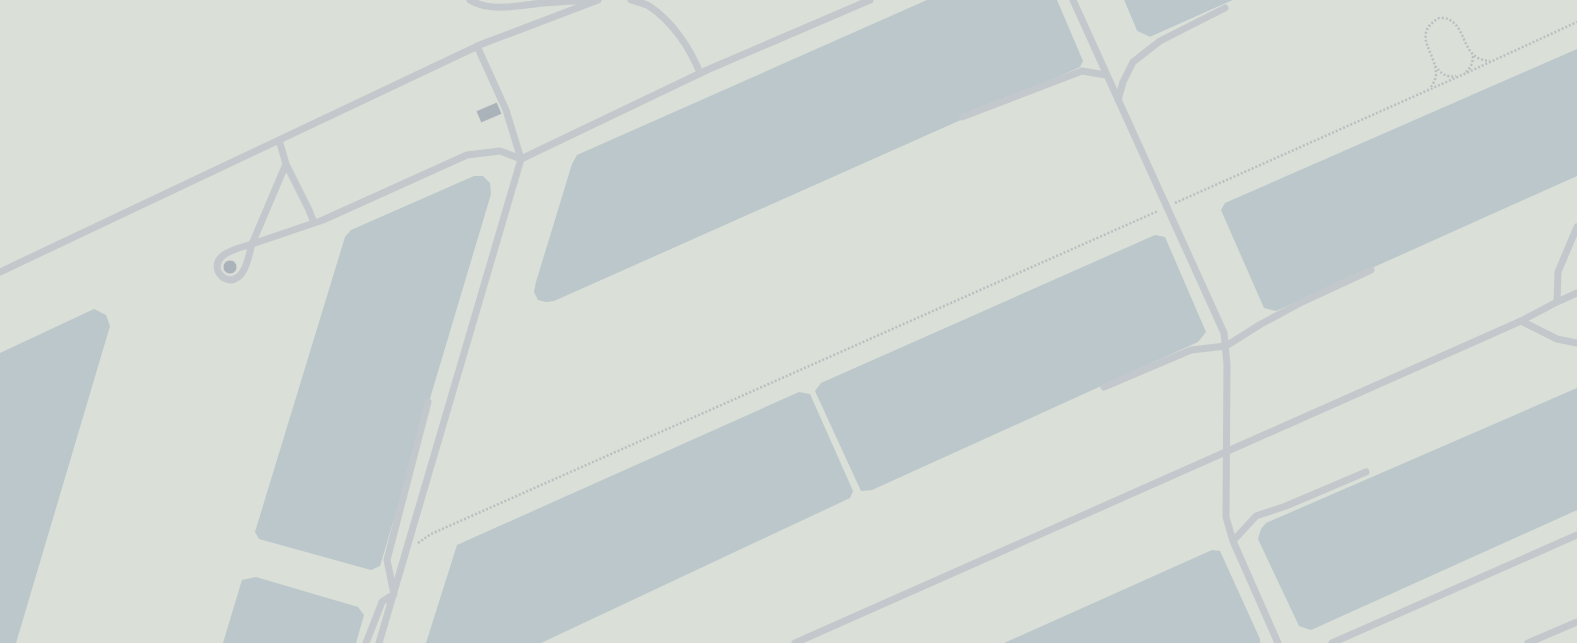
<svg xmlns="http://www.w3.org/2000/svg" width="1577" height="643" viewBox="0 0 1577 643" font-family="'Sofia Sans Condensed',sans-serif">
<style>
.green{fill:#dadfd7}
.water{fill:#bbc7cb}
.building{fill:#aab3b9;stroke:#dcdcda}
.lines{fill:none;stroke-linecap:round;stroke-linejoin:round}
.path{stroke:#bbbfc2;stroke-width:2.5;stroke-dasharray:2 2;stroke-linecap:butt}
.service{stroke:#c3c8cc;stroke-width:7}
</style>
<rect width="100%" height="100%" fill="#fafaf8"/>
<path class="green" d="M0 0H1124L1137 31 1150 37 1233 0H1577V643H0Z"/>
<path class="water" d="M927 0H1057L1083 61 1080 67 554 301 546 302 538 300 534 292 536 282 572 164 577 155Z
M1124 0H1233L1150 37 1137 31Z
M1577 49V176L1276 311 1264 308 1221 210 1225 203Z
M474 176H483L490 183 491 194 380 566 371 570 259 539 255 532 345 237 351 230Z
M1155 235 1165 237 1206 332 1198 342 872 490 861 491 815 391 821 383Z
M94 309 106 315 110 326 16 643H0V353Z
M1577 388V510L1311 630 1299 626 1258 539 1261 529 1266 523Z
M799 392 810 394 853 491 850 498 541 643H426L457 545Z
M1212 550 1220 551 1260 639V643H1004Z
M256 577 358 607 364 615 356 643H223L242 580Z"/>
<path class="building" d="M497 102 502 114 481 123 476 111Z
M223 267a7 7 0 1 1 14 0a7 7 0 1 1-14 0Z"/>
<g class="lines">
<path class="path" d="M1435 66C1441 73 1446 78 1456 76
M1466 72C1471 68 1473 62 1473 55
M1431 87C1433 84 1435 80 1436 76 1437 52 1410 35 1439 18 1442 18 1446 18 1448 19 1469 29 1460 59 1490 61
M1175 203 1462 75 1577 22
M418 543 431 534 1158 211"/>
<path class="service" d="M470 0C491 13 520 5 543 3 558 2 573 1 589 0
M631 0C637 2 644 3 649 6 672 21 690 48 700 73
M1073 0 1224 333 1227 364 1226 517 1233 541 1278 643
M477 46 506 110 521 159
M1118 100 1123 82 1133 62 1160 41 1225 8
M962 117 1082 71 1106 75
M286 164 309 210 314 223
M252 244 323 220 467 155 500 151 521 159
M252 244 286 164 279 140
M252 244C248 257 246 279 230 280 224 279 220 276 218 271 212 253 240 248 252 244Z
M0 272 482 44 598 0
M1557 302 1558 272 1577 227
M1521 321 1557 339 1577 343
M1104 387 1191 350 1226 346 1261 324 1302 302 1371 270
M1233 541 1256 516 1286 506 1366 472
M366 643 382 602 394 594 387 560 428 402
M379 643 521 159 707 70 870 0
M795 643 1521 321 1557 302 1577 293
M1332 643 1577 535
M1528 643 1577 622"/>
</g>
</svg>
